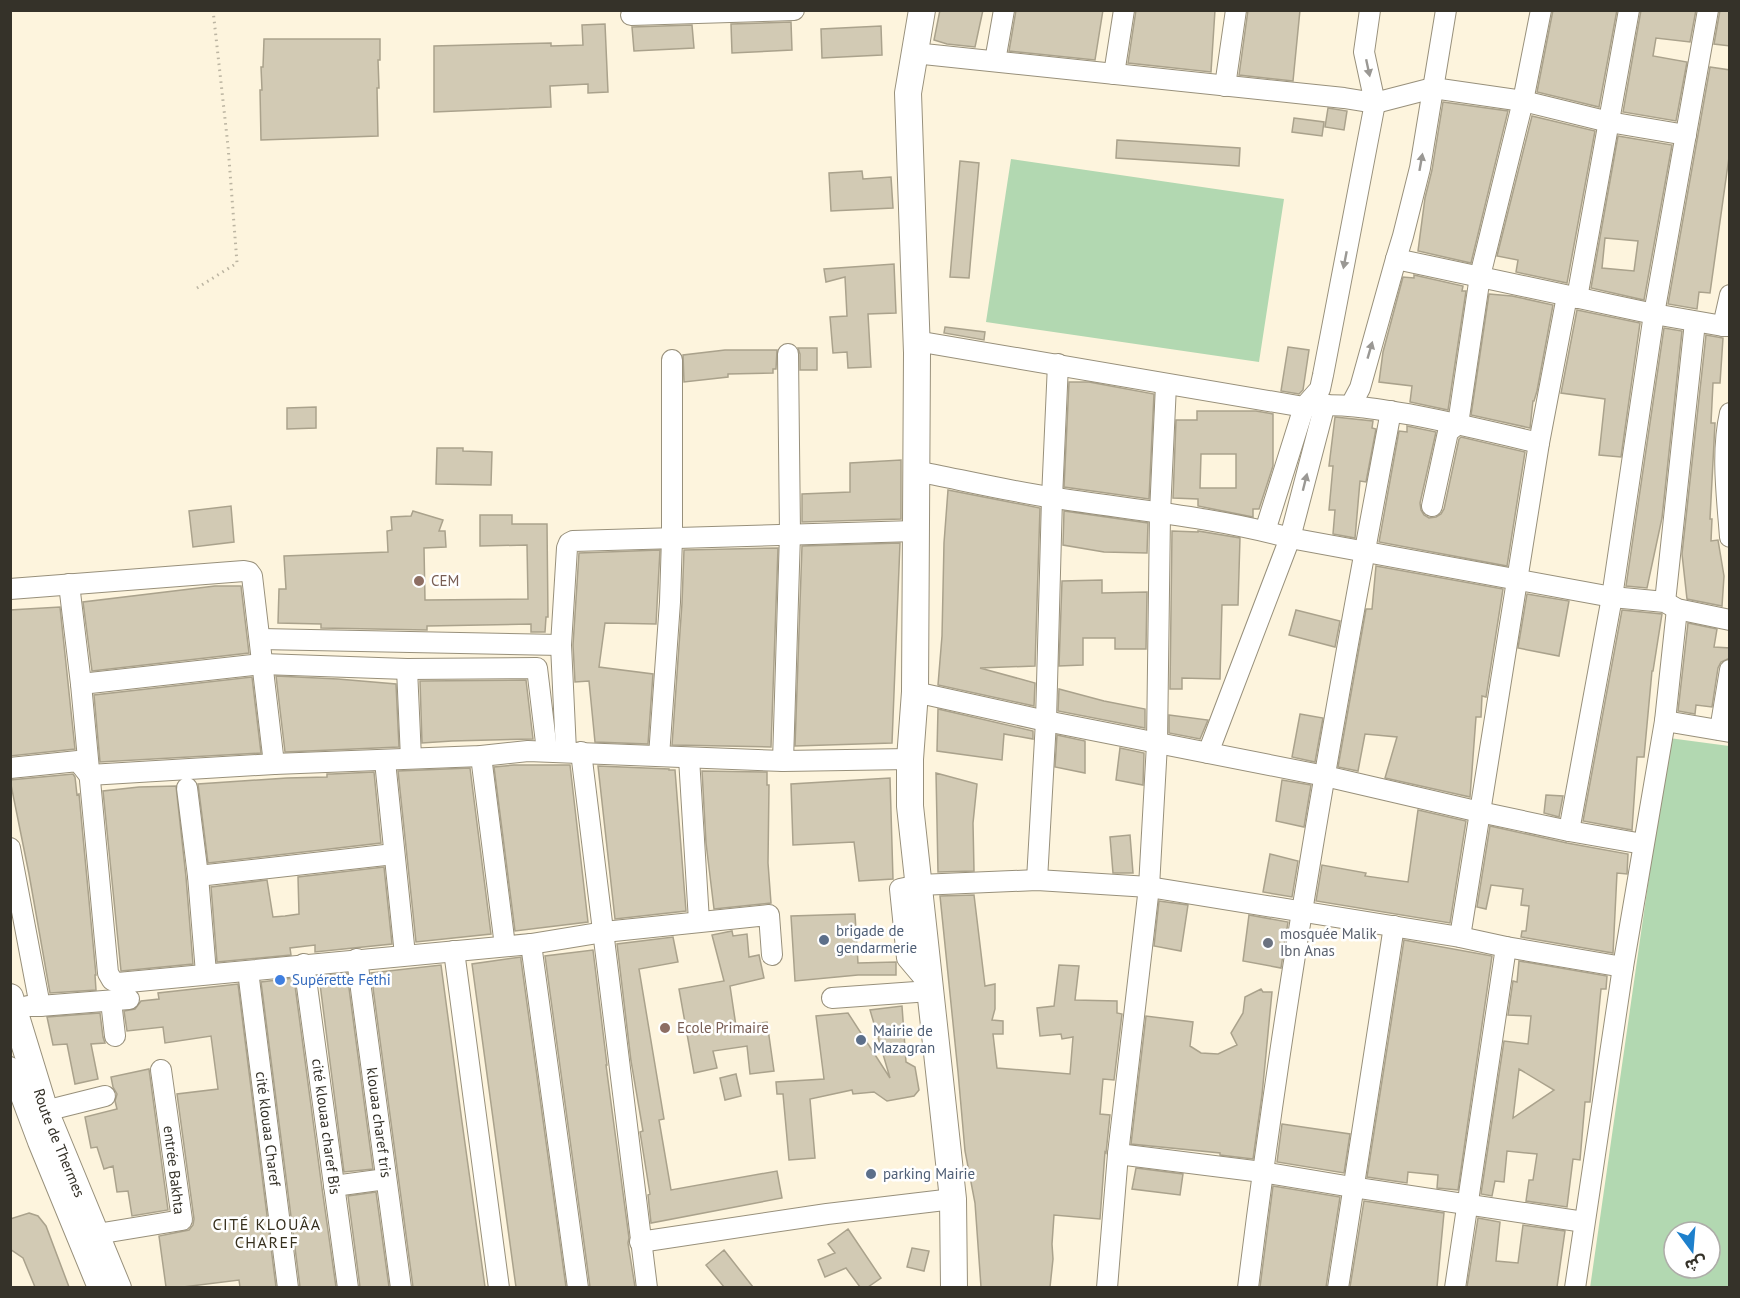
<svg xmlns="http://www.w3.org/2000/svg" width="1740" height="1298" viewBox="0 0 1740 1298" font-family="'PT Sans','Noto Sans Arabic',sans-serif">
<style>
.green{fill:#b2d8b1;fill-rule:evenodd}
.building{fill:#d2cab4;stroke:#aaa28c;stroke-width:1.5;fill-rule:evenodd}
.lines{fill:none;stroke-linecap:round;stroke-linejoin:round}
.minor-casing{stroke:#98907b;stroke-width:22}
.major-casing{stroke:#98907b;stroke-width:28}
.path{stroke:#bcb5a2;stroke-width:3;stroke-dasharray:1.5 4.5;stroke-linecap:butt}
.minor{stroke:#fff;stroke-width:20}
.major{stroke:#fff;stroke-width:26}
.oneway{fill:#9a9894}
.education-dot{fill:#8d6e63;stroke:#fff;stroke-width:2}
.service-dot{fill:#5c6f8a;stroke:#fff;stroke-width:2}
.worship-dot{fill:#6b7280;stroke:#fff;stroke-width:2}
.shop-dot{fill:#3f7fe0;stroke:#fff;stroke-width:2}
.labels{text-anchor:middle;stroke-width:5;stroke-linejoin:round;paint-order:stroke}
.education-label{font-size:15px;fill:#785e54;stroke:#fff;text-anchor:start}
.service-label{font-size:15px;fill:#4e5e75;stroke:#fff;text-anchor:start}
.worship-label{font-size:15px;fill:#5b616d;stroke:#fff;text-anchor:start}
.shop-label{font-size:15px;fill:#366cbe;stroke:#fff;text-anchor:start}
.street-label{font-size:15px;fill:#353229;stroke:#fff}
.neighbourhood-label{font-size:16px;letter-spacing:1.5px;fill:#37301e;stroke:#fff}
</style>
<rect width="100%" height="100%" fill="#fdf4dd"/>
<path class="green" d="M1011 159 1284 199 1259 362 986 322Z
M1669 738 1729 746V1287L1590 1288ZM1674 1232H1710V1268H1674Z"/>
<path class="building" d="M940 10H983L975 47 947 44 934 40Z
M1016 10H1103L1095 60 1009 51Z
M1136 10H1215L1211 72 1128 63Z
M1248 10H1300L1293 81 1239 75Z
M1553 10H1617L1599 107 1537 92Z
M1641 10H1696L1690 42 1656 38 1653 56 1687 62 1676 121 1623 112Z
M1720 10H1730V46L1714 44Z
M791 22 792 50 732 53 731 24Z
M605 24 608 92 588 93V84L550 86 551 107 434 112V46L551 43V46L583 45 582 25Z
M692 25 694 48 634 51 632 27Z
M881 26 882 55 822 58 821 29Z
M264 39H380V60H378L379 88H377L378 136 261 140 260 90H262L261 67H263Z
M1710 67 1730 70V150L1710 293 1699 292 1697 309 1668 304Z
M1443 102 1508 111 1471 263 1418 251 1425 198 1432 170Z
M1328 108 1347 111 1344 130 1325 127Z
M1532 116 1595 131 1567 283 1516 272 1518 260 1497 256Z
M1294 118 1324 122 1322 136 1292 132Z
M1618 136 1672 145 1644 300 1591 288ZM1605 238 1638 241 1634 271 1602 268Z
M1117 140 1240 148 1239 166 1116 158Z
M960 161 979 163 969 278 950 277Z
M862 171 863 179 891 177 893 208 831 211 829 173Z
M894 264 896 313 868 314 871 367 848 368 847 352 833 353 830 317 847 316 845 277 826 282 824 269Z
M1414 275 1463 286 1462 291H1466L1448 410 1410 402 1412 386 1379 382 1383 352 1403 277 1414 278Z
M1489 294 1512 296 1553 305 1537 391 1534 401H1533L1530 428 1471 415Z
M1577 310 1640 323 1621 457 1599 455 1605 399 1561 393Z
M945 327 985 332 984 340 944 333Z
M1664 328 1682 331 1662 518 1647 588 1626 586Z
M1706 335 1723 338 1720 383H1713L1711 423H1715L1710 519H1712L1711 541 1718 540 1724 576 1722 606 1687 599 1682 554Z
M1288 347 1309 350 1303 390 1299 394 1281 391Z
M798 348H817V370H800V354Z
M725 350H777L776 369H773V373L728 374V377L684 382 683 355Z
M1069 382H1089L1154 394 1149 499 1064 487Z
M316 407V428L287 429V408Z
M1197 411H1256L1273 414V466L1259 509H1253V517L1198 506V499L1173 498 1176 420H1197ZM1201 454H1236V488H1200Z
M1335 417 1373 421 1372 428 1376 429 1366 482 1360 481 1355 538 1333 534 1335 510H1329L1333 466H1329Z
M1407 426 1436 432 1420 503 1421 510 1424 515 1429 518 1436 517 1441 514 1444 509 1459 439 1461 437 1525 452 1507 566 1379 542 1399 431 1407 432Z
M437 448H463V451L492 452 491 485 436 484Z
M901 460V519L802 522V494L850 492V463Z
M948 490 1040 508 1035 666 980 668 1035 683 1034 706 938 685 942 636 944 543Z
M231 506 234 542 193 547 189 511Z
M413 511 443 520 439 531H445L446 547 424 548 425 600 528 599 527 545 480 546V515H512V524H547L548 617H546L545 632H531V624L427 626V630L321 628V624L278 623 279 589H286L284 556 388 552 387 531 392 530 391 517 411 516Z
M1064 511 1148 523 1147 553 1104 552 1063 545Z
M1172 531 1198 532V531L1240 538 1238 605H1222L1220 679 1182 678V689H1170Z
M900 543 892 743 795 746 802 546Z
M778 548 771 747 672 745 682 603 684 550Z
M660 550 656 624 605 623 599 667 653 674 648 744 595 742 589 681 575 682 573 645 579 553Z
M1376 566 1503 589 1486 697 1482 696 1481 717H1476L1470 797 1385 778 1397 737 1365 734 1358 771 1338 767 1366 609H1372Z
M1102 580V593L1147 592 1146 649H1115V638H1083V665L1059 666 1062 581Z
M215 586H241L249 653 92 671 83 602Z
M1527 594 1569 601 1559 656 1518 648Z
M60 607 75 749 10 756V610Z
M1296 610 1340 621 1335 647 1289 635Z
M1622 610 1662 614 1653 671H1652L1644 757H1637L1632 830 1583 821Z
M1688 623 1717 629 1714 647 1730 648V658L1721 662 1718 668 1712 707 1696 705 1695 714 1678 711Z
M276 676 338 679 396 684 399 747 285 752Z
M252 677 261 753 100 762 94 695Z
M526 680 533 739 452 741 422 743 420 681Z
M1059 689 1104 701 1145 709V728L1058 711Z
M938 709 1033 731V739L1004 734 1002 760 937 751Z
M1300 714 1323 718 1315 762 1292 757Z
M1169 715 1208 720 1200 739 1169 733Z
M1057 735 1085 741V773L1055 767Z
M1120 748 1144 753 1143 785 1116 780Z
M514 765H570L588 922 515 931 494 767Z
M598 766 669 769V770H675L686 911 615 919Z
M470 768 491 934 416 942 398 771Z
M702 771 767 772V785H769L768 863 771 903 714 909 706 843Z
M374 772 381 843 208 863 198 784 287 778 327 777V774H332Z
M936 773 977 784 973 823 974 871 938 872Z
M73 774 75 777 77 795 79 794 96 975H95L96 990 50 993 29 874 10 780Z
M890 778 893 879 859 881 854 842 793 845 791 784Z
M1282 780 1311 785 1304 827 1276 821Z
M176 786 186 877 193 964 121 971 103 791 139 787Z
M1546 795 1563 796 1559 817 1544 813Z
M1418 810 1466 821 1450 923 1316 901 1322 865 1366 873 1365 876 1408 882Z
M1490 826 1567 843 1628 854 1627 874 1617 873 1613 953 1521 937 1522 931H1526L1529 906 1521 905 1523 889 1491 885 1486 909 1477 907Z
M1130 835 1133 873H1113L1110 837Z
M1270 854 1298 861 1292 897 1263 892Z
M384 867 392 944 315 952V945L290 948 291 955 217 962 211 887 267 880 273 917 285 916 299 914 298 877Z
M974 895 985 986 995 984V1009L992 1020 1003 1021V1034H993L997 1068 1070 1074 1073 1037 1062 1039 1061 1034 1040 1036 1037 1008 1054 1006 1059 965 1079 966 1075 1000 1117 1001V1013L1122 1014 1114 1080 1103 1079 1100 1114 1110 1115 1106 1153 1105 1152 1100 1219 1054 1215 1052 1244 1053 1259 1050 1287H981L975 1203 965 1151 958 1072 940 896Z
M1159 901 1188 905 1181 951 1154 946Z
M855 914 858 963 896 962V975H858L795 981 791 916Z
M1249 915 1288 922 1281 968 1243 961Z
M732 931 733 936 747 934 749 957 759 955 764 978 730 986 736 1026 767 1022 774 1071 750 1074 747 1046 713 1051 717 1068 694 1073 679 989 724 981 712 935Z
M673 937 678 962 639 969 664 1119 659 1120 671 1190 777 1171 782 1198 651 1223 648 1195 650 1194 640 1132 643 1131 631 1061 617 944Z
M1404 940 1492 956 1458 1190 1437 1188 1438 1175 1408 1172 1407 1183 1367 1177Z
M593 950 607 1065H606L629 1238 628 1243 635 1287H590L545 956Z
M521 957V960L566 1287H516L514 1273 472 964Z
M1519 961 1607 976 1606 989H1601L1590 1102H1585L1580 1160 1573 1159 1567 1207 1526 1201 1529 1180H1533L1537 1154 1507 1151 1504 1182 1495 1181 1492 1196 1481 1194 1504 1041 1528 1044 1531 1016 1508 1015 1513 981 1517 982ZM1519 1069 1554 1090 1513 1118Z
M441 965 462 1122 485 1287H413L371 973Z
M347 973 373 1169 344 1172 319 976Z
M294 978 322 1188 336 1287H300L261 982Z
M238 984 276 1287H240L239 1280 183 1287H166L159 1236 189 1230 193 1225 194 1219 177 1094 218 1089 211 1036 165 1043 163 1027 127 1031 124 1011 135 1009 141 1001 159 999 158 993Z
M1261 989 1263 992H1272L1262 1095 1253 1159 1220 1155V1153L1131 1144 1146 1016 1193 1022 1190 1046 1201 1053 1218 1054 1237 1045 1231 1033 1243 1013 1245 997Z
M902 1006 906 1062 915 1067 919 1090 914 1096 887 1101 874 1092 853 1094 852 1090 810 1099 815 1158 789 1160 783 1094H777L776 1082 824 1079 816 1016 848 1013 890 1078 870 1010Z
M100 1013 103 1037 105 1043 91 1044 98 1079 75 1084 67 1044 53 1045 47 1017Z
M149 1069 168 1210 132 1216 128 1191 117 1192 113 1166 104 1169 97 1147 91 1148 85 1117 117 1109 115 1101 117 1094 113 1087 111 1077Z
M736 1074 741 1096 725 1100 720 1078Z
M1282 1124 1350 1134 1344 1173 1277 1162Z
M1136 1168 1183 1174 1180 1195 1132 1189Z
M1273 1186 1340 1197 1326 1287H1260Z
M376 1192 389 1287H360L348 1196Z
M1364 1201 1444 1213 1437 1287H1350Z
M29 1213 38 1216 46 1226 69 1287H35L23 1258 10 1249V1219Z
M1478 1218 1500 1222 1496 1261 1518 1263 1523 1225 1565 1231 1557 1287H1467Z
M848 1229 881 1278 868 1287H860L846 1268 825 1277 818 1260 835 1253 828 1244Z
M912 1248 929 1251 924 1271 907 1267Z
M724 1250 753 1287H724L706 1265Z"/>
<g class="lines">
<g class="minor-casing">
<g id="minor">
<path d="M631 15 794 10"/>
<path d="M914 53 1344 98 1375 103 1433 88 1523 101 1609 122 1686 135"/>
<path d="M995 61 1004 10"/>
<path d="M1114 74 1124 10"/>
<path d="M1225 86 1236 10"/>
<path d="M1396 259 1654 314 1723 326"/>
<path d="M1730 295 1723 326H1730"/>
<path d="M1577 298 1629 10"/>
<path d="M916 341C1046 362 1175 386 1304 407 1341 402 1377 409 1413 415 1455 423 1497 433 1539 443"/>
<path d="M1351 405 1360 388 1396 259 1403 236 1420 168 1446 10"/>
<path d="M1730 413C1721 453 1727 496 1730 537"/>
<path d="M916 471C962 480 1008 491 1055 498 1133 510 1215 517 1290 538L1612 597 1665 602 1677 609 1730 620"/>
<path d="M1432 506 1448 432 1458 424 1480 276 1523 101 1541 10"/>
<path d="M1265 531 1304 407 1320 389 1323 375 1375 103 1364 52 1370 10"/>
<path d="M69 584 81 684 108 973 112 980 118 983 531 944 604 932 769 915 772 955"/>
<path d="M10 589 244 571 249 572 252 576 274 764"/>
<path d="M1665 602 1695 322"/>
<path d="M260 639 561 645"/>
<path d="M407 669 411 758"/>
<path d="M81 684 262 664 407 669 537 668 547 751"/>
<path d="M915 692 1046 721 1325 776 1480 812 1569 831 1643 844"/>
<path d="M1665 721 1730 732"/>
<path d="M1720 730 1730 670"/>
<path d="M566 751 561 645 567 548 569 543 573 541 915 531"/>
<path d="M581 752 647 1288"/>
<path d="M1208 753 1290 538 1325 404"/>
<path d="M481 756 505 946"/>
<path d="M659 756 670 602 672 537V360"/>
<path d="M689 758 699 921"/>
<path d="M385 761 405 955"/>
<path d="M783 761 790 534 788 354"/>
<path d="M10 768 78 761 89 775 274 764 481 756 528 751 783 761 910 759"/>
<path d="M187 788 198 876 206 973"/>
<path d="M1569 831 1612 597 1654 314 1708 10"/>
<path d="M10 848 40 1006"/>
<path d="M198 876 394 854"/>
<path d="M1037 880 1046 721 1052 498 1058 364"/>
<path d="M1460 937 1539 443 1567 296"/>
<path d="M531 944 578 1288"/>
<path d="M454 951 499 1288"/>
<path id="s1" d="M357 959 401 1288"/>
<path id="s2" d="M304 964 348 1288"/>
<path id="s3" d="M248 971 288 1288"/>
<path d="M929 984 907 958 900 889 919 885 1037 880 1149 887 1460 937 1506 947 1623 967"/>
<path d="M832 998 930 991"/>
<path d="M111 1001 115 1036"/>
<path d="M28 1006H40L129 999"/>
<path d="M10 1067 38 1142 98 1288"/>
<path d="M45 1111 105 1096"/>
<path d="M1118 1154 1262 1172 1352 1187 1584 1222"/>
<path d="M334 1186 386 1179"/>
<path d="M97 1234 182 1220 161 1070"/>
<path d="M640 1242 827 1214 953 1199"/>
<path d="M1107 1288 1118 1154 1149 887 1157 744 1160 513 1166 385"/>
<path d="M1248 1288C1284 994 1336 702 1391 411"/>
<path d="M1338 1288 1394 926"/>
<path d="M1455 1288 1506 947"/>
<path d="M1575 1288 1623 967 1665 721 1677 609"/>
</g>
</g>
<g class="major-casing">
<g id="major">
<path d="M922 10 908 93 917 353 915 692 910 759V806L953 1199 954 1288"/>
<path id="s4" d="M10 997 45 1111 118 1288"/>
</g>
</g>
<path class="path" d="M197 288 237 263 228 146 213 10"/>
<use href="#minor" class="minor"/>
<use href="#major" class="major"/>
</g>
<defs><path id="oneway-solid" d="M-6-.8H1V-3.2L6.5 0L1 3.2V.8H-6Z" transform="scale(1.5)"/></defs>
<g class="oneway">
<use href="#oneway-solid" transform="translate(1368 68) rotate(78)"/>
<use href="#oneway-solid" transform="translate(1421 162) rotate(-80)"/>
<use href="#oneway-solid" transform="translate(1345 260) rotate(101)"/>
<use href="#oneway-solid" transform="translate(1370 350) rotate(-74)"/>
<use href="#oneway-solid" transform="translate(1305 482) rotate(-76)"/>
</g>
<g class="education-dot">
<circle cx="419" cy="581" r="6"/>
<circle cx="665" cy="1028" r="6"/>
</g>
<g class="service-dot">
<circle cx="824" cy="940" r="6"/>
<circle cx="861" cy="1040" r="6"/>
<circle cx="871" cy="1174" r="6"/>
</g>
<circle class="worship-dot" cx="1268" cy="943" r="6"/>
<circle class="shop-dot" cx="280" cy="980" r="6"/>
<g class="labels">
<g class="education-label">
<text x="431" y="586">CEM</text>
<text x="677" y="1033">Ecole Primaire</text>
</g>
<g class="service-label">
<text x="836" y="936">brigade de<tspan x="836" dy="17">gendarmerie</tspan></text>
<text x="873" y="1036">Mairie de<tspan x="873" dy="17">Mazagran</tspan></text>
<text x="883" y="1179">parking Mairie</text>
</g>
<g class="worship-label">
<text x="1280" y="939">mosquée Malik<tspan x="1280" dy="17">Ibn Anas</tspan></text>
</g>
<g class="shop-label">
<text x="292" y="985">Supérette Fethi</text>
</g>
<g class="street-label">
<text dy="5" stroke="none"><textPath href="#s1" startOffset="165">klouaa charef tris</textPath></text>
<text dy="5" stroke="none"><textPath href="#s2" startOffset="164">cité klouaa charef Bis</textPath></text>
<text dy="5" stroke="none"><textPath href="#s3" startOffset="159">cité klouaa Charef</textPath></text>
<text dy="5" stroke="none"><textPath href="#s4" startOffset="154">Route de Thermes</textPath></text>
<text transform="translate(174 1170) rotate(83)" y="5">entrée Bakhta</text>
</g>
<g class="neighbourhood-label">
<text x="267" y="1230">CITÉ KLOUÂA<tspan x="267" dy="18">CHAREF</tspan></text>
</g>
</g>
<rect width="1740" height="1298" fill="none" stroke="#353229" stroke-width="24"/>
<g transform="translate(1692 1250) rotate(164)"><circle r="28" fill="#ffffff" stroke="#aeada9" stroke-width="1.5"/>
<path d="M0-4.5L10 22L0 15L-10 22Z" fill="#1e80cc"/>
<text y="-9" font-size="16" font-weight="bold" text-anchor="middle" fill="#353229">ش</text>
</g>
</svg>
